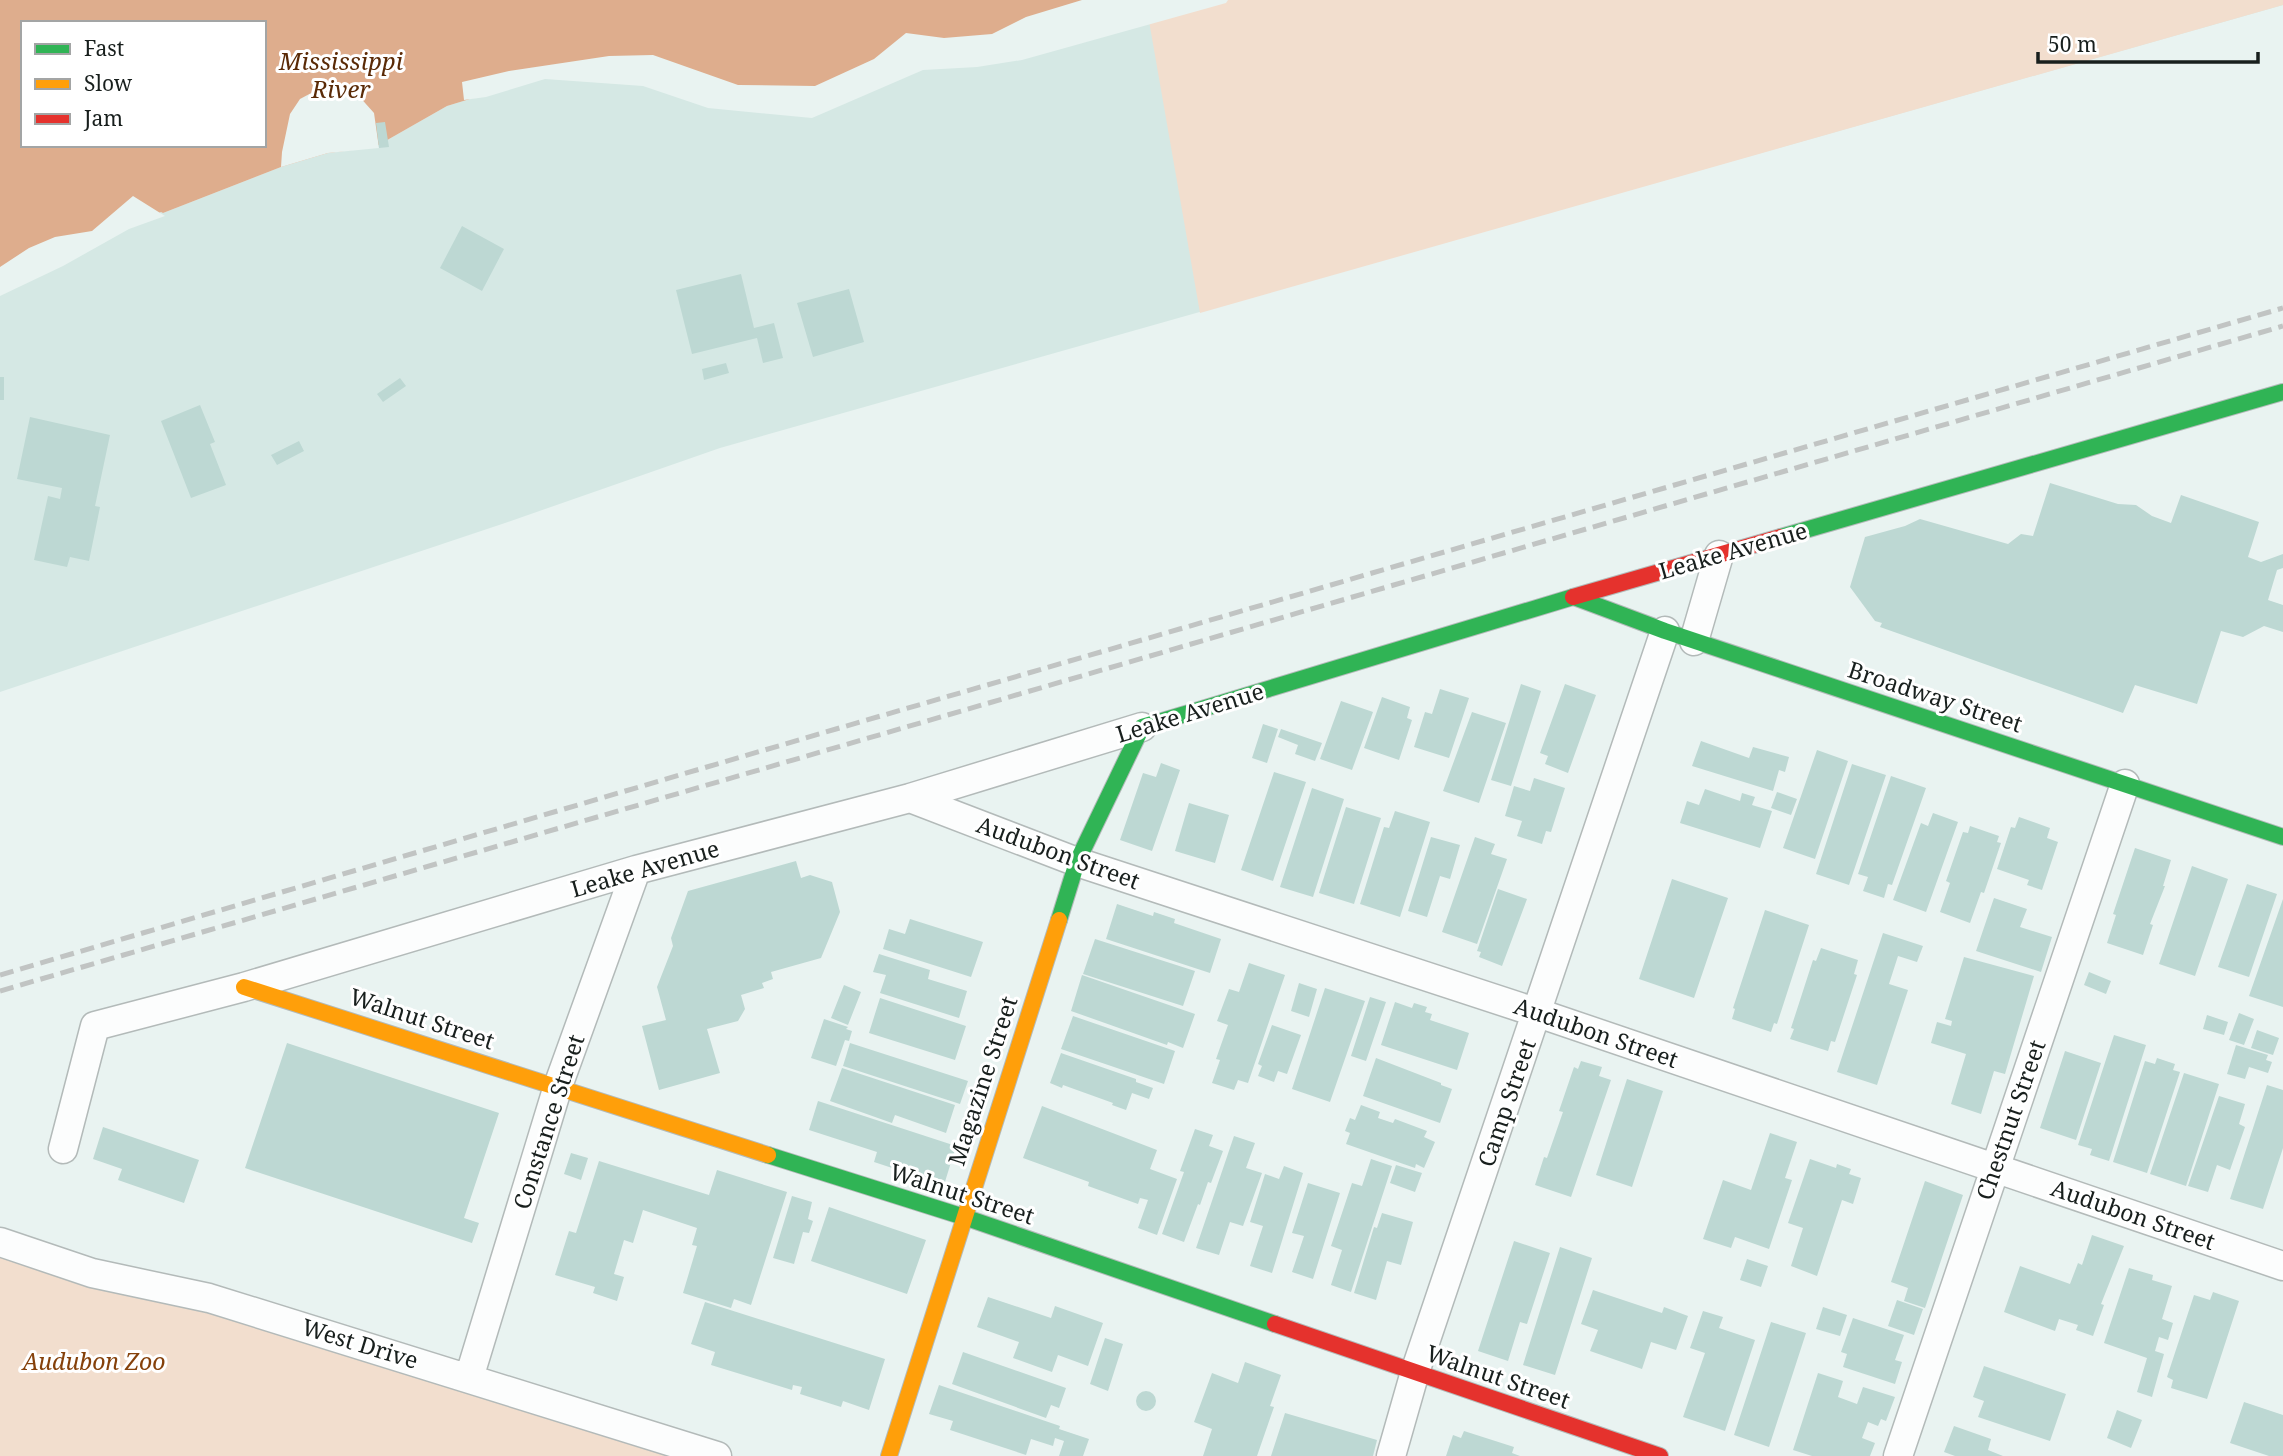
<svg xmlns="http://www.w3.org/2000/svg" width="2283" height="1456" viewBox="0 0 2283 1456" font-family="'Noto Serif',serif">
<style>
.built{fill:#d5e8e4}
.green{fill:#f2dece}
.water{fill:#dead8d;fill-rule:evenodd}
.pier{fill:#e9f3f1}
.building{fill:#bdd8d3}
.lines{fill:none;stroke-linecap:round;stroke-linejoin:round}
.street-casing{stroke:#b3bab9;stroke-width:31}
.fast-casing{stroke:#b3bab9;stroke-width:18}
.slow-casing{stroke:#b3bab9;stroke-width:18}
.jam-casing{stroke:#b3bab9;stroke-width:18}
.street{stroke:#fcfdfd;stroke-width:28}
.fast{stroke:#30b455;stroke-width:16}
.slow{stroke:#ff9f0a;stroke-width:16}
.jam{stroke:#e5322d;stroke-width:16}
.rail{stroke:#c1c4c3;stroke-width:5;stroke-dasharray:14 7;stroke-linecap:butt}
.labels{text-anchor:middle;stroke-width:6;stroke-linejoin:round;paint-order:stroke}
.street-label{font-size:23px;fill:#181f1d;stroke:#fff}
.park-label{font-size:23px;font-style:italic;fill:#85410b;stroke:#fff}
.water-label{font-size:24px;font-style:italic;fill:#5a2a06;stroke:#fff}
</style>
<rect width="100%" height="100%" fill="#e9f3f1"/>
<path class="built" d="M2283 0V5L720 448 505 523 0 692V293L161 212 163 213 281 167 328 153 375 147 447 106 545 76 922 67 1149 21Z"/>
<path class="green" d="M1225 0H2283V5L1200 313 1149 21Z
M0 1237 682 1456H0Z"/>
<path class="water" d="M0 0H1225L922 67 812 114 644 82 545 76 447 106 375 147 328 153 281 167 163 213 161 212 0 293ZM23 23H264V145H23Z"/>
<path class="pier" d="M1082 0H1228L1226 3 1022 60 977 67 923 70 812 118 708 108 643 86 545 79 486 97 464 100 462 82 509 71 609 56 653 55 738 85 815 86 874 59 906 33 944 38 992 34 1026 17Z
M315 91 357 94 374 113 379 148 328 153 281 167 282 152 290 114 300 99Z
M133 196 165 216 129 229 63 266 0 296V267L29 248 55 237 92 231Z"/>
<path class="building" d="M385 122 389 147 379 148 376 123Z
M462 226 504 249 482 291 440 268Z
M741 274 754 328 774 323 783 358 763 363 757 338 692 354 676 290Z
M849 289 864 342 813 357 797 303Z
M726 363 729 373 704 380 702 369Z
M0 377H4V400H0Z
M400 378 406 386 383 402 377 394Z
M200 405 215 442 210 444 226 485 191 498 161 421Z
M30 417 110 435 95 506 100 507 89 561 70 557 67 567 34 560 48 496 60 499 62 488 17 479Z
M299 441 304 451 277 465 271 455Z
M2050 483 2118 504 2136 505 2152 516 2171 523 2181 495 2259 522 2248 557 2261 562 2283 554V568L2277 570 2268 600 2283 605V632L2264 626 2243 637 2221 631 2197 704 2135 685 2123 713 1880 627 1882 623 1875 621 1850 587 1865 537 1905 526 1920 519 2008 544 2021 534 2033 536Z
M1521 684 1541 691 1511 786 1491 780Z
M1565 684 1596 695 1568 773 1545 764 1548 756 1540 753Z
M1440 689 1469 698 1449 758 1414 747 1425 712 1432 714Z
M1382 697 1410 707 1407 718 1412 720 1399 760 1364 748Z
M1341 701 1373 712 1352 770 1320 759Z
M1472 712 1506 723 1479 803 1443 791Z
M1263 724 1278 729 1267 763 1252 758Z
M1281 729 1322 743 1315 761 1295 754 1298 745 1278 737Z
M1701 741 1749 758 1753 747 1789 757 1785 772 1779 770 1773 791 1692 766Z
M1817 750 1848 761 1815 859 1783 848Z
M1161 763 1180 770 1152 851 1120 840 1143 773 1156 777Z
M1852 764 1886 775 1849 885 1816 874Z
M1274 772 1306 782 1273 881 1241 870Z
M1891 776 1926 788 1892 885 1888 884 1884 898 1863 891 1868 877 1858 874Z
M1534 778 1565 788 1551 832 1546 831 1542 844 1517 836 1522 821 1505 816 1514 786 1530 791Z
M1312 788 1344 799 1313 897 1280 887Z
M1705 789 1740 801 1742 793 1755 797 1752 805 1772 811 1760 848 1680 823 1687 801 1699 805Z
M1777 792 1797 799 1791 815 1771 808Z
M1189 803 1229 815 1215 863 1175 851Z
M1346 807 1381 818 1354 904 1319 893Z
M1395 811 1430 822 1400 917 1360 904 1384 827 1389 828Z
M1933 813 1958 822 1926 912 1893 900 1921 823 1928 826Z
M2019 817 2050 828 2047 838 2058 842 2042 890 2027 885 2029 880 1997 869 2011 827 2015 828Z
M1970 826 1999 836 1997 842 2001 843 1984 893 1981 892 1970 923 1940 912 1950 883 1946 881 1963 832 1968 833Z
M1431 837 1460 845 1450 879 1440 876 1427 917 1408 911Z
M1475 837 1495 844 1491 854 1507 859 1477 944 1442 932Z
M2135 848 2171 860 2163 886H2165L2150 924 2153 925 2143 955 2107 943 2116 915 2113 914Z
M796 861 801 878 810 875 832 882 840 912 821 958 771 972 773 979 762 983 764 988 741 995 745 1009 738 1021 707 1029 720 1073 659 1090 642 1026 666 1020 657 987 673 946 671 938 688 891Z
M2192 866 2228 879 2195 976 2159 964Z
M1672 879 1728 898 1694 998 1639 979Z
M2247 884 2277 894 2249 977 2218 967Z
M1498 889 1527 899 1502 966 1479 957 1481 952 1477 951Z
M1994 898 2027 909 2020 927 2052 937 2041 972 1976 951Z
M2283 899V1007L2249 996Z
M1117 904 1153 916 1154 912 1175 919 1174 923 1221 939 1210 973 1106 939Z
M1765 910 1809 925 1777 1024 1774 1023 1771 1032 1732 1019 1735 1009 1733 1008Z
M910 919 983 942 971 977 883 949 889 929 905 934Z
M1883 933 1923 946 1917 962 1898 956 1889 984 1908 990 1877 1085 1837 1072Z
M1095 939 1195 971 1183 1006 1083 974Z
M1821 948 1858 960 1854 974 1857 975 1835 1042 1831 1041 1828 1051 1790 1039 1794 1029 1791 1028 1813 960 1816 961Z
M879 954 930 970 928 979 967 991 959 1018 880 993 886 975 873 972Z
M1964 957 2034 976 2005 1074 1994 1071 1981 1114 1951 1104 1966 1054 1931 1043 1937 1022 1951 1026 1952 1021 1945 1019Z
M1249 963 1285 975 1248 1083 1238 1080 1234 1090 1212 1083 1220 1060 1216 1059 1228 1025 1217 1021 1229 989 1239 992Z
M2089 972 2111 981 2106 994 2084 985Z
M1082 975 1195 1014 1183 1048 1168 1042 1167 1045 1071 1011Z
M1299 983 1317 989 1309 1017 1291 1011Z
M844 985 861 992 848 1025 831 1018Z
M1325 988 1365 1001 1330 1102 1292 1089Z
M1370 997 1386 1002 1366 1061 1351 1056Z
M880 998 966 1026 955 1060 869 1033Z
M1395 1002 1412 1008 1414 1003 1427 1007 1425 1012 1432 1014 1430 1020 1469 1033 1457 1070 1381 1045Z
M2239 1013 2254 1019 2244 1045 2229 1040Z
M2207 1015 2228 1022 2224 1035 2203 1029Z
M1073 1016 1175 1051 1164 1084 1061 1049Z
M824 1019 848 1027 846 1029 852 1031 849 1041 845 1040 836 1066 811 1058Z
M1272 1025 1301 1035 1287 1074 1278 1071 1274 1082 1258 1076 1262 1066 1258 1064Z
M2257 1030 2279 1038 2273 1055 2251 1048Z
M2114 1035 2146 1045 2109 1161 2090 1155 2092 1149 2078 1145Z
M287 1043 499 1113 464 1218 479 1223 472 1243 245 1168Z
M850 1043 968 1081 960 1104 843 1066Z
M2236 1045 2268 1055 2266 1060 2272 1062 2268 1073 2249 1067 2245 1079 2227 1074Z
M2065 1051 2101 1063 2076 1140 2040 1128Z
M1061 1053 1136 1079V1082L1153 1088 1149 1099 1132 1093 1126 1110 1112 1105 1113 1103 1063 1085 1062 1088 1050 1083Z
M1376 1058 1441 1083V1085L1452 1089 1440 1123 1363 1096Z
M2157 1058 2175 1064 2173 1070 2180 1072 2147 1173 2113 1162 2145 1061 2155 1064Z
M1581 1061 1602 1067 1599 1076 1611 1080 1571 1197 1535 1185 1544 1157 1547 1158 1563 1112 1559 1111 1574 1067 1578 1069Z
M842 1068 955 1105 946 1133 895 1115 892 1123 830 1101Z
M2184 1073 2219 1084 2186 1186 2150 1174Z
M1627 1079 1663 1091 1632 1187 1596 1175Z
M2267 1085 2283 1090V1148L2263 1209 2230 1199Z
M2219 1096 2245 1104 2239 1124 2245 1127 2230 1170 2217 1165 2208 1192 2188 1186Z
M818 1101 956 1146 944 1185 874 1162 877 1152 809 1130Z
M1361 1105 1380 1112 1378 1118 1393 1123 1395 1119 1427 1131 1424 1137 1435 1142 1424 1168 1416 1164 1415 1168 1346 1144 1350 1133 1345 1131 1350 1118 1355 1120Z
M1042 1106 1157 1150 1150 1169 1177 1179 1157 1235 1138 1228 1148 1200 1140 1198 1138 1204 1088 1186 1089 1182 1023 1158Z
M103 1127 199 1160 184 1203 118 1180 122 1169 93 1159Z
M1195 1129 1213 1135 1209 1146 1223 1151 1211 1183 1208 1182 1200 1205 1198 1204 1184 1242 1162 1234 1184 1172 1180 1171Z
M1770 1133 1797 1142 1785 1178 1792 1180 1769 1249 1735 1237 1731 1248 1703 1239 1723 1180 1751 1190Z
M1234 1136 1255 1143 1246 1168 1262 1173 1243 1226 1230 1222 1219 1255 1196 1248Z
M571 1153 588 1158 581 1180 564 1174Z
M1371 1159 1392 1166 1351 1292 1331 1285 1342 1250 1331 1246 1352 1183 1362 1186Z
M1810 1159 1836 1168 1837 1164 1851 1169 1849 1174 1861 1178 1853 1204 1842 1200 1817 1276 1791 1266 1803 1228 1788 1223Z
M599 1161 709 1195 717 1170 787 1192 751 1305 734 1299 731 1308 683 1293 697 1246 692 1245 697 1228 643 1210 633 1243 624 1240 614 1274 624 1277 617 1301 593 1293 595 1287 555 1275 569 1231 576 1233Z
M1396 1165 1422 1173 1415 1192 1390 1183Z
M1284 1166 1303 1173 1272 1273 1250 1266 1263 1226 1250 1222 1265 1174 1279 1179Z
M1925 1181 1963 1195 1925 1308 1904 1301 1908 1288 1891 1282Z
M1308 1183 1340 1193 1313 1279 1292 1272 1304 1236 1292 1233Z
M792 1196 812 1202 808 1219 813 1221 809 1233 803 1232 794 1264 773 1258Z
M829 1207 926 1240 907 1294 811 1261Z
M1382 1213 1413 1222 1401 1265 1387 1261 1376 1300 1354 1293 1374 1227 1377 1228Z
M2092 1235 2124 1246 2101 1304 2104 1305 2093 1336 2076 1330 2078 1325 2059 1319 2055 1331 2004 1312 2020 1266 2070 1284 2078 1263 2082 1265Z
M1514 1241 1550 1253 1527 1324 1520 1322 1508 1361 1478 1351Z
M1560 1247 1592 1258 1555 1375 1523 1365Z
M1747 1259 1768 1266 1761 1287 1740 1280Z
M2129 1268 2153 1275 2152 1280 2172 1286 2162 1319 2173 1323 2168 1340 2159 1337 2155 1351 2164 1354 2152 1397 2137 1392 2147 1358 2104 1343Z
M1593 1290 1662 1313 1664 1307 1688 1316 1676 1350 1651 1342 1642 1369 1590 1351 1598 1330 1581 1324Z
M2213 1292 2239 1301 2207 1399 2171 1388 2173 1380 2167 1377 2194 1295 2210 1300Z
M988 1297 1051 1318 1055 1306 1103 1323 1088 1366 1058 1355 1052 1372 1013 1358 1019 1342 977 1327Z
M1897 1300 1923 1309 1914 1335 1888 1326Z
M705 1302 885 1359 869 1410 843 1401 841 1407 800 1394 802 1387 793 1385 792 1390 711 1365 715 1352 691 1344Z
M1823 1307 1847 1315 1840 1336 1816 1329Z
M1703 1311 1723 1317 1719 1328 1755 1340 1725 1431 1683 1417 1705 1353 1690 1348Z
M1853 1318 1904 1335 1895 1360 1902 1362 1895 1384 1843 1367 1847 1354 1841 1352Z
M1771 1322 1806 1333 1769 1447 1734 1435Z
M1105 1338 1123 1344 1108 1391 1090 1384Z
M963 1352 1066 1388 1059 1408 1051 1405 1046 1418 952 1384Z
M1245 1362 1281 1375 1270 1406 1274 1407 1257 1456H1203L1212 1429 1194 1422 1212 1373 1238 1383Z
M1984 1366 2066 1394 2050 1441 1978 1417 1984 1401 1973 1397Z
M1818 1373 1843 1381 1838 1397 1857 1404 1863 1387 1895 1397 1886 1421 1881 1419 1878 1426 1868 1422 1862 1438 1875 1443 1870 1456H1812L1793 1450Z
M939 1385 1060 1426 1059 1429 1089 1439 1083 1456H1059L1064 1441 1055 1438 1053 1446 1031 1439 1026 1455 950 1430 953 1421 929 1414Z
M1136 1401a10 10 0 1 1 20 0a10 10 0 1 1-20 0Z
M2244 1402 2283 1415V1456H2269L2230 1443Z
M2117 1410 2142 1420 2131 1448 2107 1438Z
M1285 1413 1377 1440 1373 1456H1271Z
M1954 1426 1991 1439 1988 1450 2003 1456H1955L1944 1452Z
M1464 1431 1514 1447 1512 1453 1520 1456H1446L1453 1435 1461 1438Z"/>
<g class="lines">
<g class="street-casing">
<path id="street" d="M1694 641 1719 555
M910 798 1077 862 1538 1013 2283 1266
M63 1149 95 1026 244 987 636 870 910 798 1142 727
M0 1242 92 1273 209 1298 717 1456
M469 1378 558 1086 636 870
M1391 1456 1415 1372 1665 631
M1898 1456 2125 784"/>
</g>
<g class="fast-casing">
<path id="fast" d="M1781 537 2283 392
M1574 597 1665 631 2283 837
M1059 920 1077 862 1142 727 1573 597
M768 1155 964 1217 1275 1324"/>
</g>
<g class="slow-casing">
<path id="slow" d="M244 987 768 1155
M889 1456 1059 920"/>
</g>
<g class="jam-casing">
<path id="jam" d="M1573 597 1781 537
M1275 1324 1660 1456"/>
</g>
<use href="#street" class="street"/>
<use href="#fast" class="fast"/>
<use href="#slow" class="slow"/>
<use href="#jam" class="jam"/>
<path class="rail" d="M0 975 836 729 2283 308
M0 991 2283 326"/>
</g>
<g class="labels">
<g class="street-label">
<text transform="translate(1733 551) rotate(-16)" y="8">Leake Avenue</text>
<text transform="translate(1935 697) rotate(18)" y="8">Broadway Street</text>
<text transform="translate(1190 713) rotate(-17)" y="8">Leake Avenue</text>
<text transform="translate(1058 853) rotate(20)" y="8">Audubon Street</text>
<text transform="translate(645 869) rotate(-16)" y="8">Leake Avenue</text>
<text transform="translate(422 1019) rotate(18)" y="8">Walnut Street</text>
<text transform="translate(1596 1033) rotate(19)" y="8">Audubon Street</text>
<text transform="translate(983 1081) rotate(-72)" y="8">Magazine Street</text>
<text transform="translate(1507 1103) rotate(-71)" y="8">Camp Street</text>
<text transform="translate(2011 1120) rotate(-71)" y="8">Chestnut Street</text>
<text transform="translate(549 1122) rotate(-72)" y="8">Constance Street</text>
<text transform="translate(962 1194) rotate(18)" y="8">Walnut Street</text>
<text transform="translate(2133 1215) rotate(19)" y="8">Audubon Street</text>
<text transform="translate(360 1344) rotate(17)" y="8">West Drive</text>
<text transform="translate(1498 1377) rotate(19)" y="8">Walnut Street</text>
</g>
<g class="park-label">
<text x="94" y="1370">Audubon Zoo</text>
</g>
<g class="water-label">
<text x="341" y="70">Mississippi<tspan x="341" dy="28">River</tspan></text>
</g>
</g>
<rect x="21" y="21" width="245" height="126" fill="#ffffff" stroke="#a3a5a5" stroke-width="2"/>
<rect x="35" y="44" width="35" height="10" fill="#30b455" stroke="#a3a5a5" stroke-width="2"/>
<text x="84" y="56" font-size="21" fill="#181f1d">Fast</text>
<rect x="35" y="79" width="35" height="10" fill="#ff9f0a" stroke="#a3a5a5" stroke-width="2"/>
<text x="84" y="91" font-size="21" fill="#181f1d">Slow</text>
<rect x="35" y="114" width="35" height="10" fill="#e5322d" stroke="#a3a5a5" stroke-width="2"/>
<text x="84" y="126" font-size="21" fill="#181f1d">Jam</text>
<path d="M2038 52v10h220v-10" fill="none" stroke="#181f1d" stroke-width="3.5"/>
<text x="2048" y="52" font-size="21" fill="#181f1d" stroke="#ffffff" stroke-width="5" paint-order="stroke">50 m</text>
</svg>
